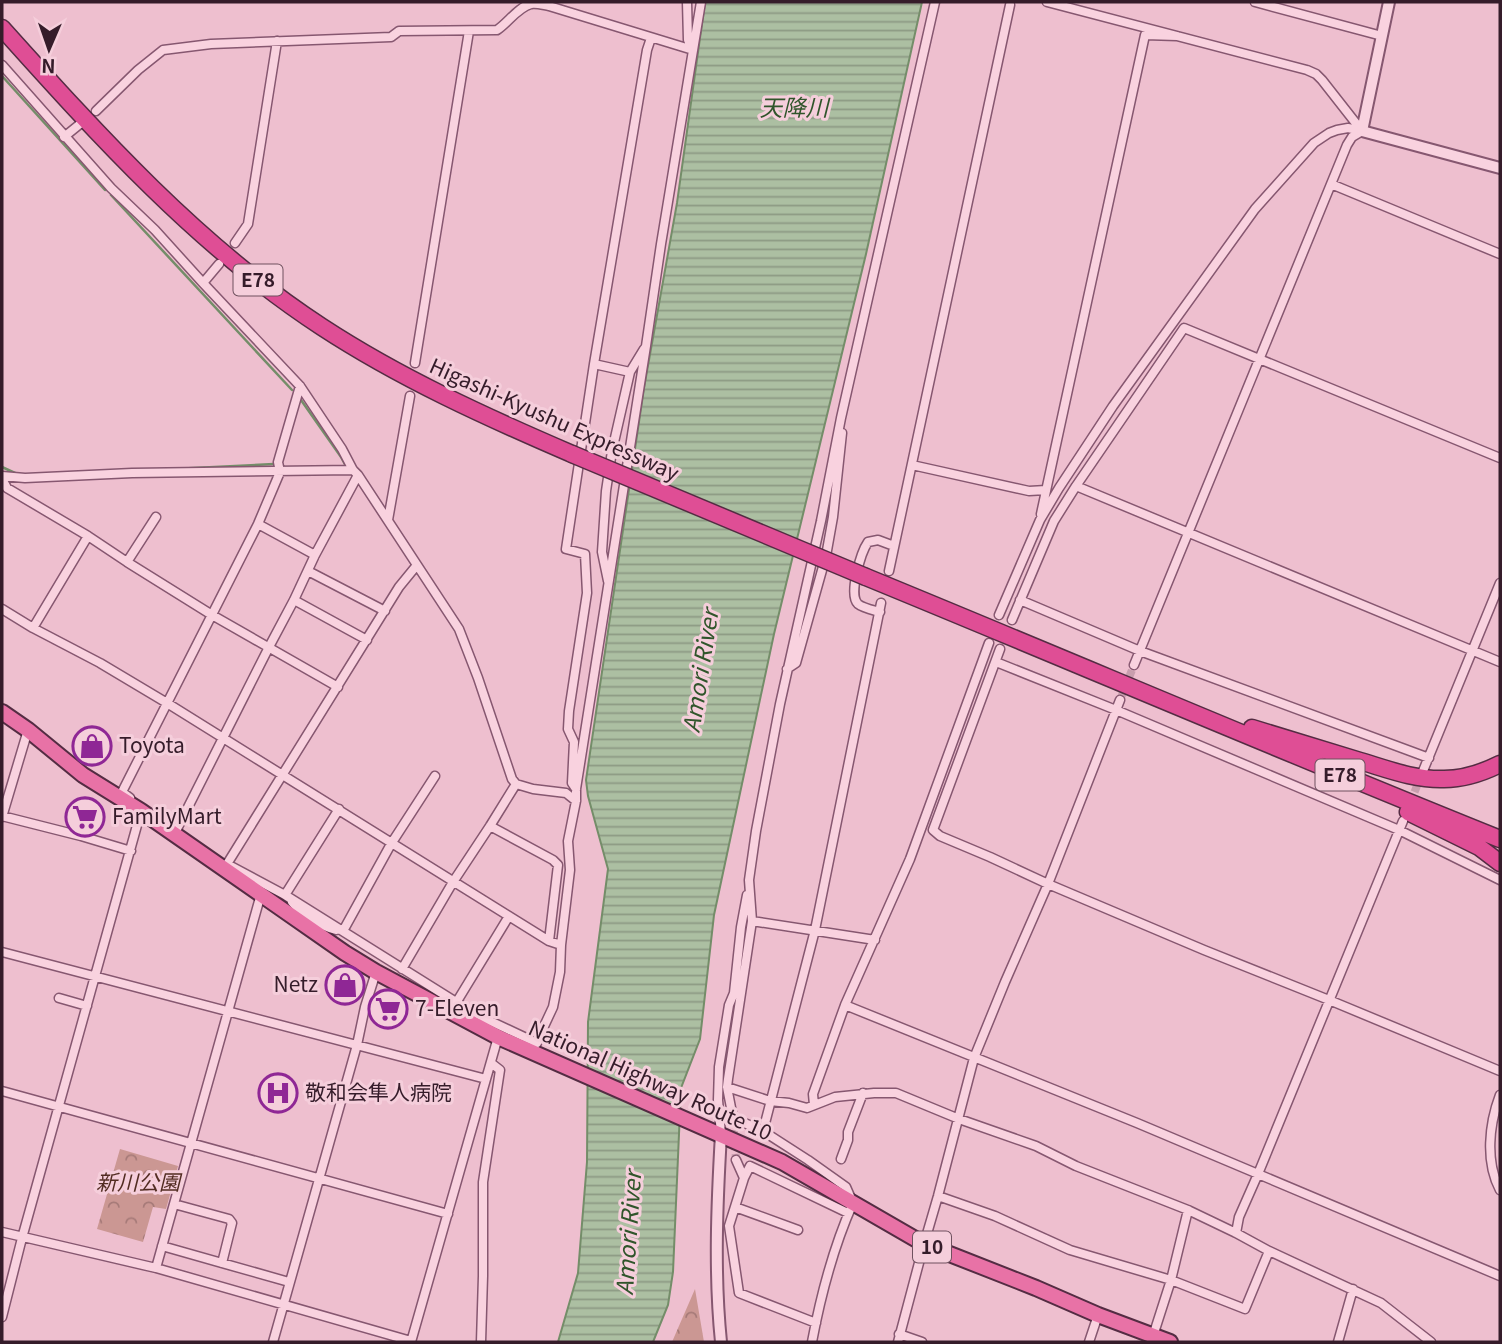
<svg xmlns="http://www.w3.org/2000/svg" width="1502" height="1344" viewBox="0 0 1502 1344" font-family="Georgia,'Noto Sans JP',serif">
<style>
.park{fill:url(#park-crowns)}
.water{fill:url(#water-rules);stroke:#748d69;stroke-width:2}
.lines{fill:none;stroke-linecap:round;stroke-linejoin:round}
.stream{stroke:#748d69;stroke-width:2.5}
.minor-tunnel{stroke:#c99eae;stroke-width:8;stroke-dasharray:8 4;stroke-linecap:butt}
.minor-casing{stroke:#865770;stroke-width:11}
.tertiary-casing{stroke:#865770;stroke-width:14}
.trunk-casing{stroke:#542c43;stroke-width:18}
.motorway-casing{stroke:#542c43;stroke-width:19}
.minor{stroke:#f9d2df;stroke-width:8}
.tertiary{stroke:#f9d2df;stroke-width:10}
.trunk{stroke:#e872a6;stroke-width:14}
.motorway{stroke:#df4e95;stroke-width:16}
.motorway-bridge-casing{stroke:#542c43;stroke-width:19;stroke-linecap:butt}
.motorway-bridge{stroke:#df4e95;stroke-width:16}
.labels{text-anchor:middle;stroke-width:6;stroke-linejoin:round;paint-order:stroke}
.shield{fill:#f5cedb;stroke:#6f515f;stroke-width:2}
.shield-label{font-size:19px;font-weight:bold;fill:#351c2a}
.street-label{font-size:21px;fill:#351c2a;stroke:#f5cedb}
.poi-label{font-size:21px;fill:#351c2a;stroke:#f5cedb;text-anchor:start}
.park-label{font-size:21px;font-style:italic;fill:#522c22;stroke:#f5cedb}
.water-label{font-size:23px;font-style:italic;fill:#30552b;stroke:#f5cedb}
</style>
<defs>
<pattern id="park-crowns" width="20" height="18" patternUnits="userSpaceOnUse" patternTransform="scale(1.75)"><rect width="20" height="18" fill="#cb9793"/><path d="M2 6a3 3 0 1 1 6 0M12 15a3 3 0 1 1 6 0" fill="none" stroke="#a67a78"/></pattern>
<pattern id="water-rules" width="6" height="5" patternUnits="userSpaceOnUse" patternTransform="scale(1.75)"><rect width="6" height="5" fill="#acbfa2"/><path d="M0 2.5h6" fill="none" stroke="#8d9a84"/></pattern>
</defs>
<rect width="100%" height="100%" fill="#eebfcf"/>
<path class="park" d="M120 1149 178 1166 166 1209 153 1207 143 1242 97 1229Z
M695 1289 704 1342H672Z"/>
<path class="water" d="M705 2H922L866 254 774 634 714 915 700 1039 681 1088 673 1272 668 1305 653 1342H558L578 1273 587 1162 588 1022 608 869 588 796 586 780 644 388 677 203Z"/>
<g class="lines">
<path class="stream" d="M2 76 105 190
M111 195 292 390
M301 400 341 457 347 468
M2 467 15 473
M173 469 274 464"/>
<path class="minor-tunnel" d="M1120 700 1134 665
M1410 803 1421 776
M733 1118 736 1160"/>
<g class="minor-casing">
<path id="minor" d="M687 2 688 40 693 50
M1047 2 1307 70 1316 74 1322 80 1362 131
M1255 2 1382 36
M2 65 111 188 155 230 203 283 300 386 342 449 353 470 358 475 459 629 478 678 512 779 516 784 533 789 566 793 576 801
M96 111 138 70 163 50 211 44 391 37 399 31 497 30C508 23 518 7 531 4 536 3 543 5 549 6L693 50
M64 137 80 124
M1331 184 1500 254
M235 243 248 224 277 41
M203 283 219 264
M415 363 469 31
M594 364 630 372
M912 465 1029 491 1046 490
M2 476 25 478 132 473 353 470
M2 479 7 488 88 536 127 562 212 615 338 687
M1076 486 1500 662
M1041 514 1145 35 1177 36
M388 520 410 396
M258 524 315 555
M127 562 156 517
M308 571 385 611
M889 571 1010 5
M608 581 602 552 606 491 612 451 630 372 644 349
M294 600 367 640
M1020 600 1140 651 1429 758
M2 609 33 628 100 663 167 703 549 941 561 945
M880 612C873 610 863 608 858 604 848 595 861 552 868 542L878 540 894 546
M999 615 1040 520 1059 488 1113 406 1255 209 1314 143 1329 133 1337 130 1348 128 1362 131
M1012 620 1054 521 1076 486 1184 328 1500 458
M33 628 88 536
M1000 649 933 830 940 836 990 857 1048 884 1204 950 1329 1000 1500 1071
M996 662 1116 710 1399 830 1500 880
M1134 665 1347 145 1352 137 1362 131
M787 669 796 663 826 556 833 517 842 433
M1423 771 1500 583
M576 789 572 783 574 742 568 729 569 711 587 593 585 554 566 549 594 364 647 50 651 38
M130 798 122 792 258 524 280 472 278 462 300 386
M2 816 81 836 131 851
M2 817 28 730
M490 826 553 860 558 865 549 941
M177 829 269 647 294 600 315 555 358 475
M227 864 285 895 475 1014 537 1043
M227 864 399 587 417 565
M285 895 339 809
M292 902C304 917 318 925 336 930
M752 921 875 940
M343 931 391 844 435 776
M2 952 486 1079
M402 969 453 882 490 826 516 784
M59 998 87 1006
M456 1003 509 916
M845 1005 1137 1123 1500 1276
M532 1052 553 1007 560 972 561 945 570 870 568 841 576 801V789L646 346 661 244 701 2
M727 1087 770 1101 789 1103 807 1108 835 1097 874 1093H896L959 1119 1036 1146 1076 1166 1188 1210 1236 1233 1269 1251 1381 1303 1431 1342
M2 1091 448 1214
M1500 1095C1489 1124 1485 1162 1500 1190
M814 1105 813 1094 845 1005 910 859 989 643
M763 1131 815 930 881 603
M721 1134 718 1100 719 1067 729 1005 734 993 741 927 747 895
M841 1159 848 1140V1132L863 1093
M736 1160 744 1178 729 1226 739 1293 816 1323
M744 1178 750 1166 848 1213
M938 1196 995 1216 1070 1250 1171 1280 1245 1309 1269 1251
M174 1204 229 1219 232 1223 222 1263
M735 1207 798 1230
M2 1232 156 1268 411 1341
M1236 1233 1239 1217 1258 1174 1403 821
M162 1246 289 1282
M156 1268 261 894
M2 1317 22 1238 141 811
M899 1334 922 1342
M1153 1336 1171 1280 1188 1210
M273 1342 357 1045 365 1007 376 972
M411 1342 498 1037
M481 1342 483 1276V1182L500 1070 491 1063
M812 1342C821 1294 833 1248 853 1203L846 1187 808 1160 763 1131 733 1118 727 1087 728 1079 752 921 749 880 756 831 780 704 821 521 841 418 935 2
M898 1342 924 1244 938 1196 974 1058 1005 982 1048 884 1120 700
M1089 1342 1098 1315
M1338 1342 1353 1289"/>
</g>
<g class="tertiary-casing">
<path id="tertiary" d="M1389 2 1362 131 1500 168
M721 1134C717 1204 714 1273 721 1342"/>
</g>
<g class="trunk-casing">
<path id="trunk" d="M2 712 28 730 83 775 141 811 345 953 376 972 498 1037 782 1162 924 1244 1036 1288 1098 1315 1170 1342"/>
</g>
<g class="motorway-casing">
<path id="motorway" d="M2 28C99 136 199 247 322 327 400 378 486 417 572 454
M866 577C1078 664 1288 754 1500 839
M1252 728C1288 739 1324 750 1360 761 1387 769 1415 780 1444 779 1464 779 1482 773 1500 764
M1408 812 1479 847 1500 863"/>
</g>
<use href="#minor" class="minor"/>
<use href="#tertiary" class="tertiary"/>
<use href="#trunk" class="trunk"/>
<use href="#motorway" class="motorway"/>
<g class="motorway-bridge-casing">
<path id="motorway-bridge" d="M572 454 866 577"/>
</g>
<use href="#motorway-bridge" class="motorway-bridge"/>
</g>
<defs>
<g id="shop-ring" transform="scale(2.0125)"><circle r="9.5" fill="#f5cedb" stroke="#8f2795" stroke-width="1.5"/><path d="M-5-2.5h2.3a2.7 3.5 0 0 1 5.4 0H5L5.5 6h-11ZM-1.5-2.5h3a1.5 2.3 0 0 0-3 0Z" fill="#8f2795"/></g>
<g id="supermarket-ring" transform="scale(2.0125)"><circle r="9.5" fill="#f5cedb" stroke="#8f2795" stroke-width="1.5"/><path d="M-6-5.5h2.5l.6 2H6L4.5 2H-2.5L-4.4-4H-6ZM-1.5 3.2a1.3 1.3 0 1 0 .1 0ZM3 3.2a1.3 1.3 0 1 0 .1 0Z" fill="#8f2795"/></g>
<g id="hospital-ring" transform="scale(2.0125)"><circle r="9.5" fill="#f5cedb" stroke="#8f2795" stroke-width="1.5"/><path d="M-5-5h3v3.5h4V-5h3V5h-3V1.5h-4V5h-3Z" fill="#8f2795"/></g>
</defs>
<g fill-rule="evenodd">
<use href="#shop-ring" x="92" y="746"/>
<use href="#supermarket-ring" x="85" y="817"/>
<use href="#shop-ring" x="345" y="985"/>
<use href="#supermarket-ring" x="388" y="1009"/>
<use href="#hospital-ring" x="278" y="1093"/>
</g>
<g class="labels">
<g class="shield">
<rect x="233.5" y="264.5" width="49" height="31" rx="5"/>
<rect x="1315.5" y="759.5" width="49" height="31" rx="5"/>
<rect x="913" y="1231.5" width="38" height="31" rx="5"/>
</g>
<g class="shield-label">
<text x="258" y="287">E78</text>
<text x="1340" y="782">E78</text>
<text x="932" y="1254">10</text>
</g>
<g class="street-label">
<text transform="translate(554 420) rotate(24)" y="7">Higashi-Kyushu Expressway</text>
<text transform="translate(650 1081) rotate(24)" y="7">National Highway Route 10</text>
</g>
<g class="poi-label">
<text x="119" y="753">Toyota</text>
<text x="112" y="824">FamilyMart</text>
<text x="318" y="992" text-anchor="end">Netz</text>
<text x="415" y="1016">7-Eleven</text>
<text x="305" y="1100">敬和会隼人病院</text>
</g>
<g class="park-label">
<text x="138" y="1190">新川公園</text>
</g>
<g class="water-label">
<text x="794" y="116">天降川</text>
<text transform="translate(701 671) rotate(-81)" y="8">Amori River</text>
<text transform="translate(629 1233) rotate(-86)" y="8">Amori River</text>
</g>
</g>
<rect width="1502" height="1344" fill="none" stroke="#351c2a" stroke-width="7"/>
<g transform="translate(49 49) rotate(182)" stroke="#f5cedb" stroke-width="5" paint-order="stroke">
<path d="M0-5L12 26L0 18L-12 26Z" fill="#351c2a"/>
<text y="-10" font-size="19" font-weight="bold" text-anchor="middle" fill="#351c2a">N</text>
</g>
</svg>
